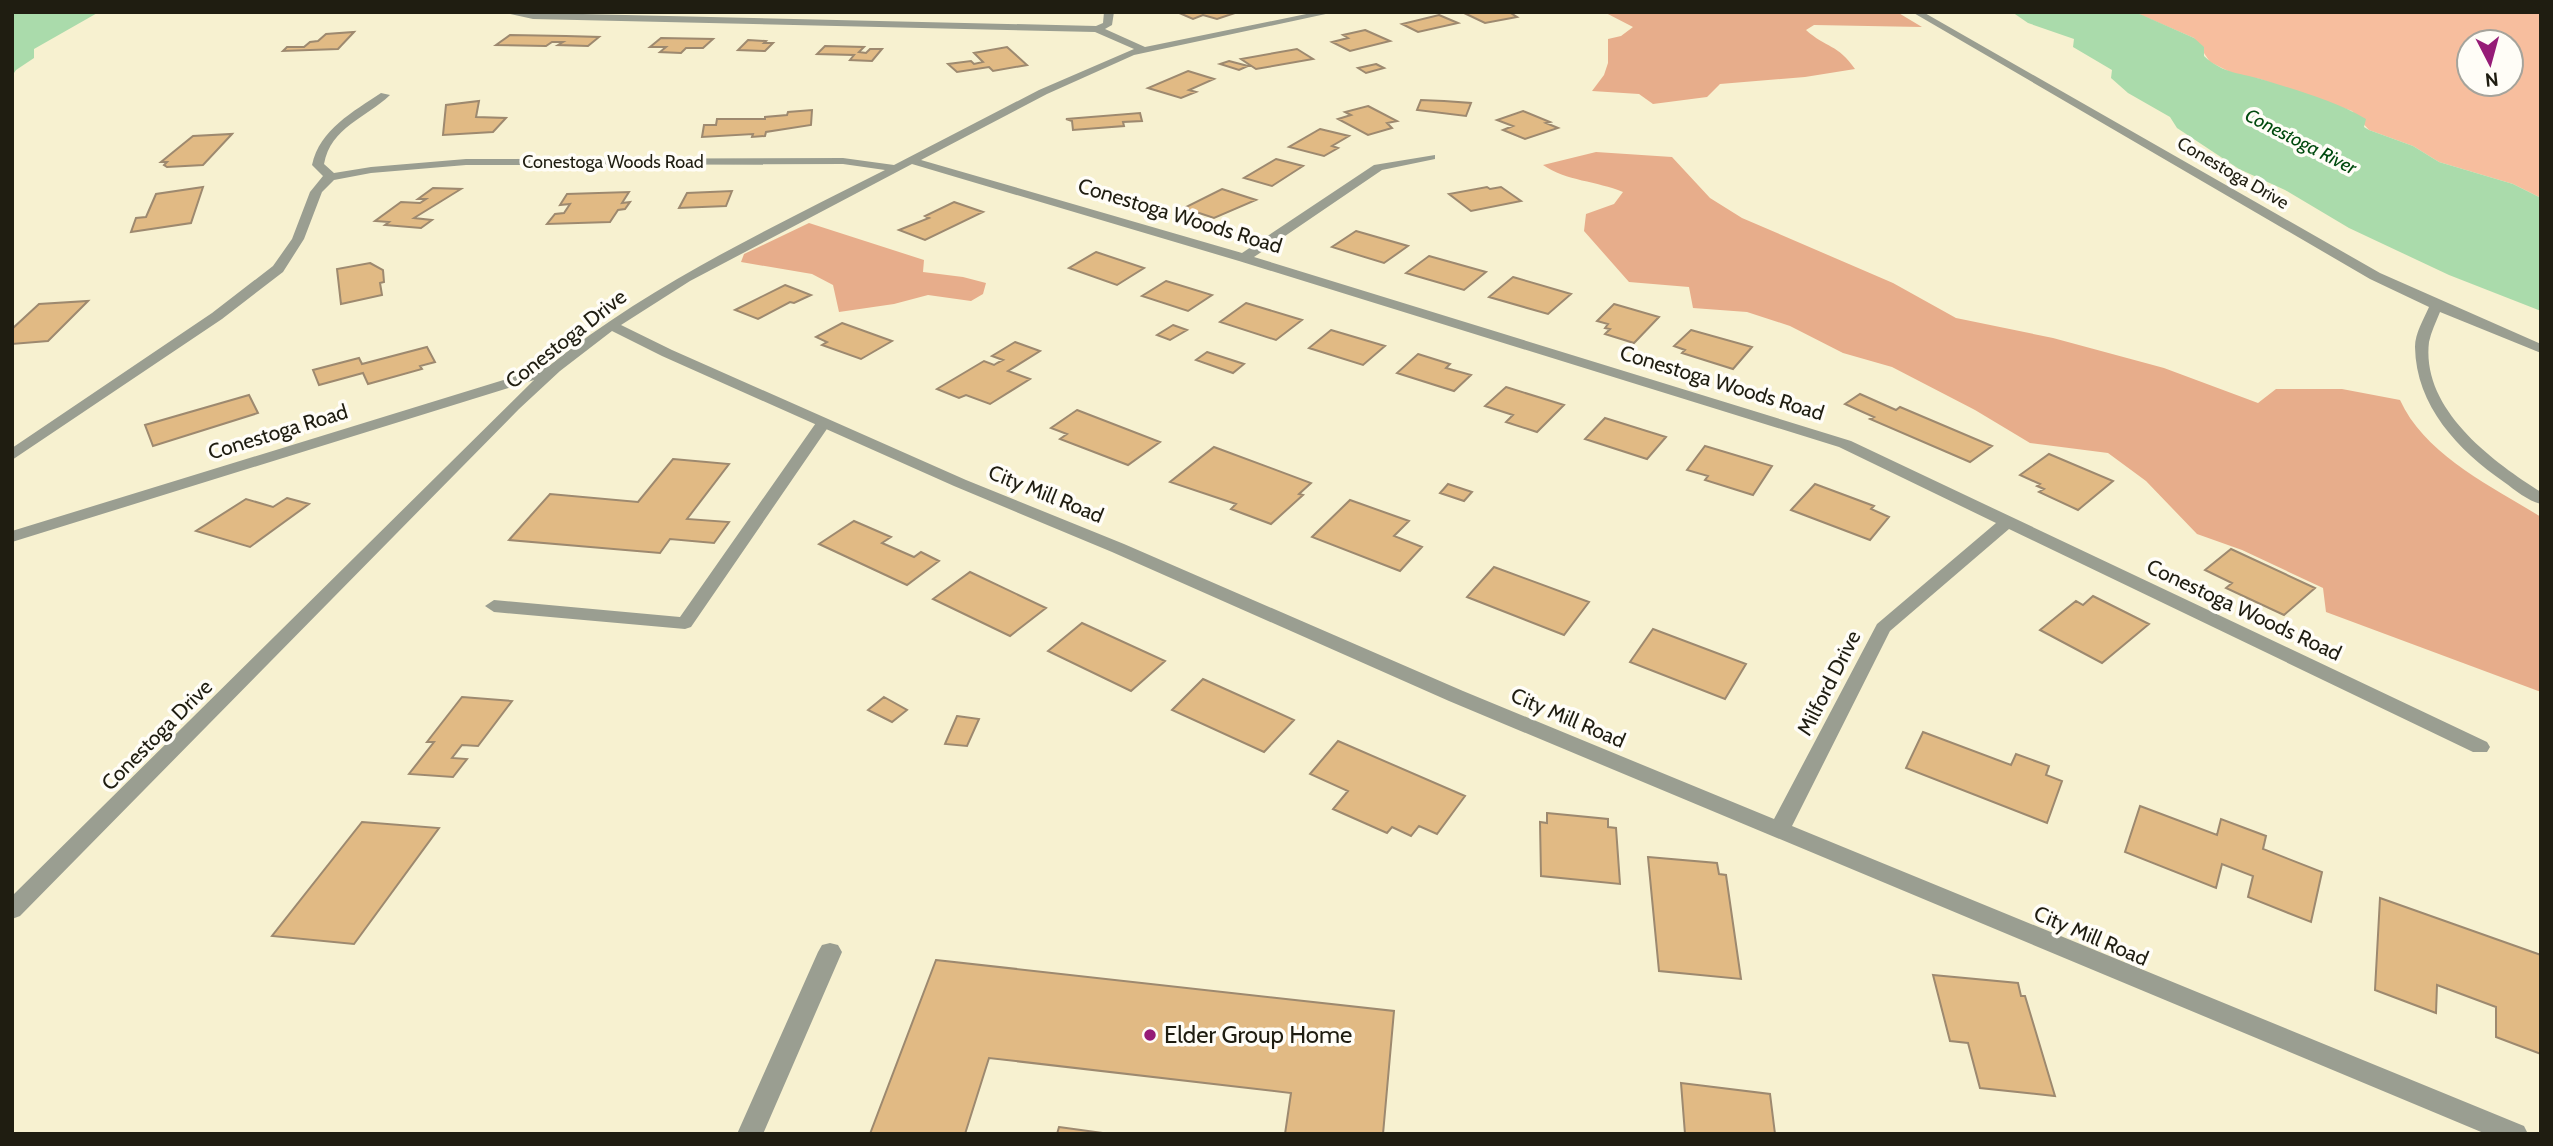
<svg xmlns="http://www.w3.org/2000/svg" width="2553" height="1146" viewBox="0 0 2553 1146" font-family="Cabin,sans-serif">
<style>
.green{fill:#f7be9e;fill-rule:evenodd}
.forest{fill:#e7ad8b}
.water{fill:#aadbab}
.building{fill:#e1ba84;stroke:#9d896f;stroke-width:2}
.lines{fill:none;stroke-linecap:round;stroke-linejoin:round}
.service{fill:#9a9e91;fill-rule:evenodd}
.minor{fill:#9a9e91;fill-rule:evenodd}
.poi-dot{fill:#961c77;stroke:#fffdf7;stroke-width:2.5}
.labels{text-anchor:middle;stroke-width:7;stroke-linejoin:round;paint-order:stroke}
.far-street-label{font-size:18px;fill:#1f1d11;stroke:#fffdf7}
.far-water-label{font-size:19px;font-style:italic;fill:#004a0e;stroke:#fffdf7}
.street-label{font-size:21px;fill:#1f1d11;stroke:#fffdf7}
.near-poi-label{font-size:24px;fill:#1f1d11;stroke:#fffdf7;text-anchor:start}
</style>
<rect width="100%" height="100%" fill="#f7f1d0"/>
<path class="green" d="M2134 12H2541V198L2513 184 2439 162 2413 146 2369 130 2352 111 2260 79 2236 75 2210 62 2194 38ZM2469 42H2511V84H2469Z"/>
<path class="forest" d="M1604 12H1897L1922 27 1814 25 1806 30C1826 48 1838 44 1855 69L1805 77 1720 84 1707 97 1653 104 1639 94 1592 91 1604 75 1608 63V39L1621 36 1633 27Z
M1596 152 1672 157 1710 198 1742 218 1893 283 1956 318 2053 338 2164 368 2258 403 2276 389H2342L2400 400C2425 455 2491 486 2541 517V692L2326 612 2323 588 2242 550 2197 534 2146 481 2108 453 2030 443 1975 410 1892 367 1843 353 1790 326 1747 312 1693 308 1689 287 1629 282 1584 231 1586 214 1614 204 1623 192C1597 181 1566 181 1543 165Z
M809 223 924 260 923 272 963 277 986 283 983 294 971 301 928 295 894 304 839 312 833 285 812 274 741 262 744 254Z"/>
<path class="water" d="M12 12H99L34 49V58L16 70 12 76Z
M2012 12H2134L2142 15 2194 38 2204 47V56C2223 74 2242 73 2264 80 2299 91 2335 101 2366 119L2364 127 2369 130 2413 146 2439 162 2513 184 2541 198V311L2449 275 2349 228 2285 190 2239 169 2177 128 2170 117 2128 93 2111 78 2112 70 2073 47 2074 39 2028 23Z"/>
<path class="building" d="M1177 12H1226L1232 14 1217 19 1203 15 1193 19Z
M1462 12H1509L1517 17 1485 23Z
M1439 15 1458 23 1418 32 1402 24Z
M1365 30 1390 41 1350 51 1332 42 1348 38 1343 35Z
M354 32 338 49 283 51 287 47H304L310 42 318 41 326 34Z
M510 35 566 36 599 37 588 46 558 45 563 42H552L546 46 496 45Z
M661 38 713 39 703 48H686L681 53 660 52 666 47H650Z
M748 40 766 41 764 43H773L765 51 738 50Z
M825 46 864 47 859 52 866 53 870 49H882L872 61 850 60 854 55 817 54Z
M1007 47 1027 65 993 71 989 67 957 72 948 64 971 61 974 64 983 62 974 53Z
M1297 49 1313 59 1256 69 1241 59Z
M1229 61 1248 66 1239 70 1220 64Z
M1376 64 1384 68 1366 73 1358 68Z
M1188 71 1214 79 1189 90 1196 92 1181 98 1148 88Z
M1421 100 1444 101 1471 103 1466 116 1417 110Z
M479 101 476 117 506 118 493 132 443 135 446 105Z
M1368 106 1397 121 1387 123 1392 128 1368 135 1338 119 1351 115 1345 112Z
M812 110 811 125 766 132 765 136 752 137 753 134 702 137 704 125H716L717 119H765V117L787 115 788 112Z
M1523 111 1550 122 1546 123 1558 128 1525 139 1503 130 1513 126 1497 120Z
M1140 113 1142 121 1123 122 1124 126 1073 130 1072 121 1066 119Z
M1320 129 1349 136 1332 146 1338 148 1324 156 1289 147Z
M232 134 203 165 167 167 164 165 167 162H161L193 136Z
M1276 159 1303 166 1272 186 1244 178Z
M203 187 191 223 131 232 136 218 146 217 156 194Z
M1487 187 1490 189 1501 187 1521 201 1471 211 1449 194Z
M433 188 461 189 414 218 432 220 421 228 385 225 389 222 375 221 401 202 420 203 426 199H418Z
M1222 189 1256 200 1214 218 1184 208Z
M732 191 726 206 679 208 687 193Z
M629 192 622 203 630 202 625 209 618 210 610 222 547 224 555 214 564 213 570 204 560 205 567 194Z
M954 202 983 212 925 240 899 230 929 218 925 216Z
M1356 231 1408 246 1384 263 1332 247Z
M1096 252 1144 268 1117 285 1069 268Z
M1429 256 1486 272 1464 290 1406 273Z
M370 263 383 270 384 282 380 283 382 295 341 304 337 269Z
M1513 277 1571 294 1548 314 1489 297Z
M1166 281 1212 295 1188 311 1142 296Z
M785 285 811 295 794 303 790 302 758 319 735 310Z
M88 301 48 341 12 344V329L39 304Z
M1246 303 1302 320 1276 340 1220 322Z
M1614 304 1659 317 1634 343 1605 334 1610 329 1605 328 1608 324 1597 321Z
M842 323 892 341 861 359 822 345 827 342 816 337Z
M1173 325 1187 330 1170 340 1157 335Z
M1331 330 1385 346 1363 365 1309 348Z
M1691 330 1752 347 1733 369 1682 353 1685 350 1674 346Z
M1015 342 1040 351 1008 371 1030 379 990 404 966 395 959 398 937 389 984 361 994 365 997 363 1003 360 992 356Z
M427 347 435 362 420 366 422 369 368 384 363 373 319 385 313 370 359 358 362 364Z
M1207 352 1244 364 1233 373 1196 360Z
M1418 354 1450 364 1446 368 1471 375 1454 391 1397 373Z
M1506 387 1564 405 1537 432 1506 422 1513 415 1485 406Z
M1860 394 1896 410 1900 407 1992 446 1970 462 1870 419 1874 417 1845 404Z
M249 395 258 413 153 446 145 425Z
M1077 410 1160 442 1128 465 1060 439 1067 434 1051 428Z
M1605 418 1666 437 1647 459 1585 439Z
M1705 446 1772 466 1753 495 1705 480 1708 476 1687 470Z
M1214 447 1311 483 1299 494 1303 495 1271 524 1231 509 1236 504 1170 482Z
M2049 454 2113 481 2078 510 2039 492 2044 489 2037 486 2040 484 2020 475Z
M673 459 729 464 687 519 729 522 714 543 670 539 660 553 509 540 550 494 638 502Z
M1448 484 1472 492 1464 501 1440 493Z
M1815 484 1874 506 1871 509 1889 517 1870 540 1791 510Z
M287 498 309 504 250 547 196 531 246 499 273 507Z
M1350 500 1409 521 1394 536 1422 547 1400 571 1312 537Z
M854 521 891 537 882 543 914 557 921 552 939 561 907 585 819 544Z
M2231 549 2315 588 2284 615 2226 588 2232 583 2205 570Z
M1494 567 1589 602 1564 635 1467 597Z
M970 572 1046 608 1010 636 933 599Z
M2093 596 2149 624 2102 663 2040 630 2076 601 2083 605Z
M1082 623 1165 661 1131 691 1048 651Z
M1653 629 1746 664 1725 699 1630 662Z
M1203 679 1294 720 1264 752 1172 710Z
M462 697 512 701 478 746 462 745 452 758 467 759 453 777 409 774 434 742H427Z
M884 697 907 710 892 722 868 710Z
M957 716 979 719 967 746 945 744Z
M1923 732 2011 765 2016 754 2049 766 2046 775 2062 781 2047 823 1906 768Z
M1338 741 1465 796 1437 834 1419 826 1411 836 1392 827 1387 833 1333 809 1348 791 1310 774Z
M2140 806 2217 835 2221 819 2266 836 2263 849 2322 872 2311 922 2248 897 2253 876 2222 864 2216 888 2125 852Z
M1547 813 1608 819V827L1616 828 1620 884 1541 876 1540 822 1547 823Z
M362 822 439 828 354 944 272 936Z
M1648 857 1717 863 1719 874 1726 875 1741 979 1659 971Z
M2380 898 2541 955V1054L2496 1037V1007L2437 985 2436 1013 2375 990Z
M936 960 1394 1011 1383 1134H1285L1291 1093 989 1058 965 1134H870Z
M1933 975 2018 983 2021 996H2025L2055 1096 1980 1088 1968 1043 1950 1041Z
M1681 1083 1770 1094 1775 1134H1685Z
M1059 1127 1110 1134H1057Z"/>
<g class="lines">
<path class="service" d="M823 418 831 423 691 627 685 629 494 612 485 606 494 600 680 617 818 420Z
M830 943 838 945 842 952 763 1134H737L818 952 822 945Z"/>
<path class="minor" d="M501 12 1096 26 1103 23 1104 12H1114L1112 25 1105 29 1145 47 1316 12H1335L1134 55 1047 94 921 160 1242 253 1374 165 1435 155V159L1382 170 1254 257 1851 441 2487 742 2490 747 2487 752H2473L2009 529 1890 631 1792 826 2524 1126 2528 1134H2486L1449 701 1112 552 954 486 662 356 612 331 560 371 519 409 20 916 12 919V896L534 380 12 542V531L549 366C651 284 769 229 885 170L843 164 466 165 371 173 334 180 322 192 304 239 283 272 222 319 12 460V448L212 313 273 266 292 239 310 192 323 176 312 165C320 129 353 112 381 93L390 95C366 118 331 127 324 164L334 173 371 167 466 159 843 158 894 165 1039 90 1134 49 1095 32 533 19ZM912 164 1239 261 1839 447 1996 523 1877 624 1774 819 1463 691 1124 544 966 480 672 350 621 325 690 281Z
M1912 12H1923L2380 273 2541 344V353L2440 312C2436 322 2431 332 2429 342 2421 409 2492 461 2541 492V504C2528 501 2515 490 2504 482 2458 450 2416 406 2415 347 2415 333 2424 319 2429 307L2370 279Z"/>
</g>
<circle class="poi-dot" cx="1150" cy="1035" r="7"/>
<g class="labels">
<g class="far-street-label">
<text x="613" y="168">Conestoga Woods Road</text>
<text transform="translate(2233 173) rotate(30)" y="6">Conestoga Drive</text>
</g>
<g class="far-water-label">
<text transform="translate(2301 141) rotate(27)" y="7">Conestoga River</text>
</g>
<g class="street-label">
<text transform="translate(1180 216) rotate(17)" y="7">Conestoga Woods Road</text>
<text transform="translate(566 339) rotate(-38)" y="7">Conestoga Drive</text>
<text transform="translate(1722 383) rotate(17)" y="7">Conestoga Woods Road</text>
<text transform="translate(278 432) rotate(-17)" y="7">Conestoga Road</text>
<text transform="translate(1046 494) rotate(22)" y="7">City Mill Road</text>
<text transform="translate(2244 610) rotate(25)" y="7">Conestoga Woods Road</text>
<text transform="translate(1829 683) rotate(-63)" y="7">Milford Drive</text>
<text transform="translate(1568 718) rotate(23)" y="7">City Mill Road</text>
<text transform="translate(157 735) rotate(-45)" y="7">Conestoga Drive</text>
<text transform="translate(2091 936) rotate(23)" y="7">City Mill Road</text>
</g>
<g class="near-poi-label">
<text x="1164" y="1043">Elder Group Home</text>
</g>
</g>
<rect width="2553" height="1146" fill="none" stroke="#1f1d11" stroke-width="28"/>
<g transform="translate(2490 63) rotate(174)"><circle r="33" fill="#fffdf7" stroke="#a5a39b" stroke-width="2"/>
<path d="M0-5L12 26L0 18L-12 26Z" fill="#961c77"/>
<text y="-10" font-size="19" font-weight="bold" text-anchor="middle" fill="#1f1d11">N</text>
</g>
</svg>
